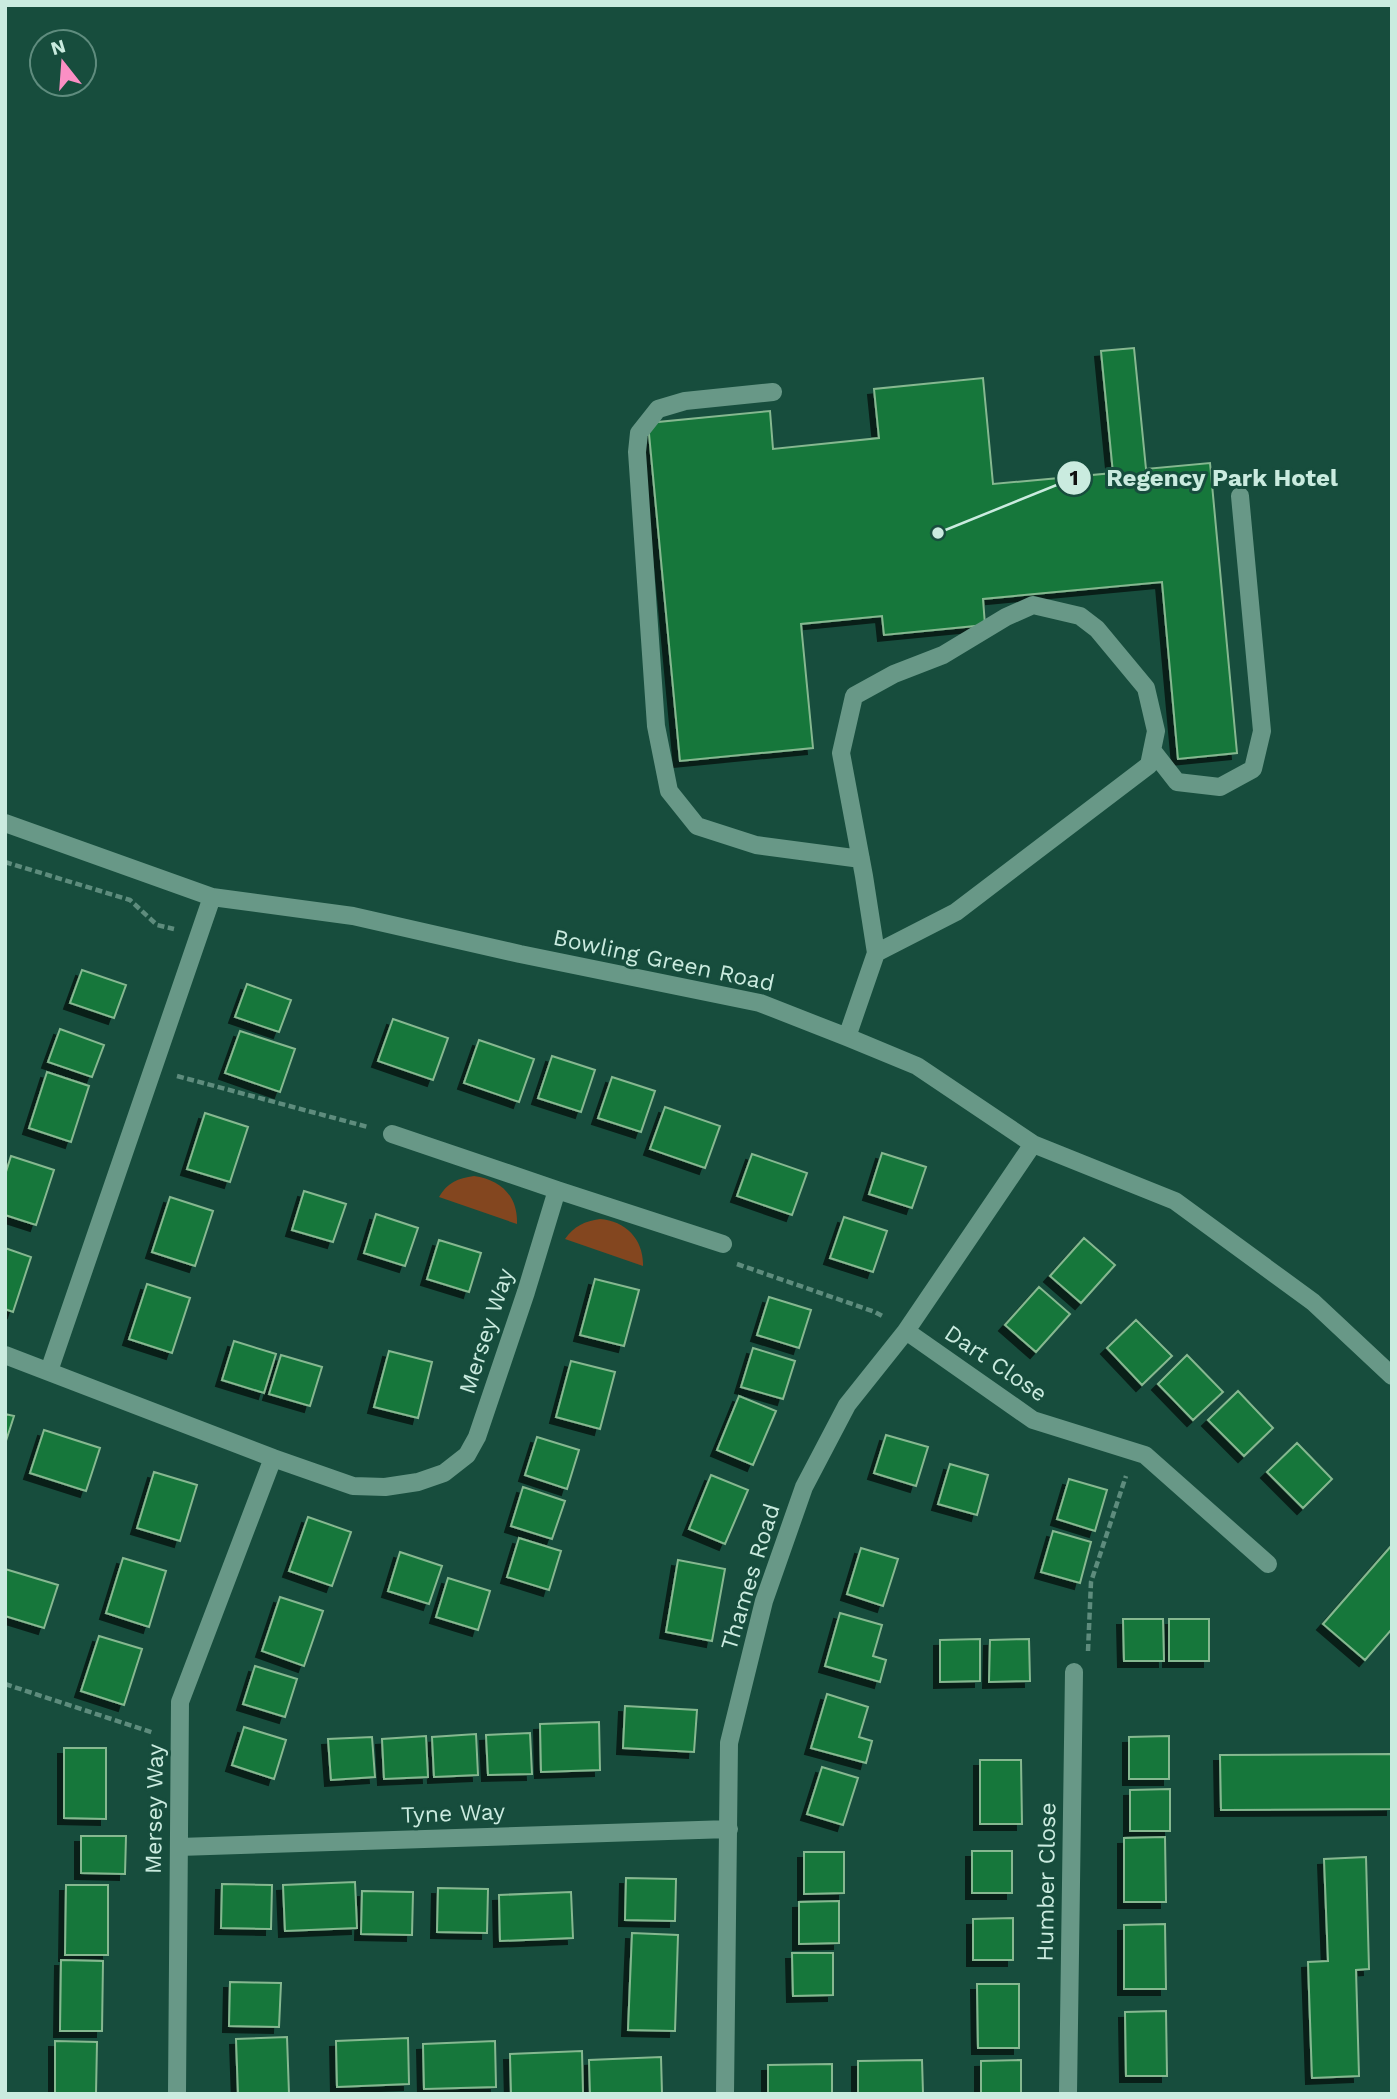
<svg xmlns="http://www.w3.org/2000/svg" width="1397" height="2099" viewBox="0 0 1397 2099" font-family="'Work Sans',sans-serif">
<style>
.green{fill:#83461f}
.building{fill:#14773a;stroke:#86b890;stroke-width:2;filter:url(#shadow)}
.lines{fill:none;stroke-linecap:round;stroke-linejoin:round}
.path{stroke:#5e8c7d;stroke-width:4.5;stroke-dasharray:7 3.5;stroke-linecap:butt}
.minor{stroke:#689887;stroke-width:18}
.labels{text-anchor:middle;stroke-width:6;stroke-linejoin:round;paint-order:stroke}
.street-label{font-size:23px;fill:#caebdf;stroke:#174d3d}
.leader{fill:none;stroke:#caebdf;stroke-width:2.5}
.callout-dot{fill:#caebdf;stroke:#174d3d;stroke-width:2.5}
.mark-label{font-size:21px;text-anchor:middle;font-weight:bold;fill:#111}
.callout-label{font-size:24px;text-anchor:middle;font-weight:bold;fill:#caebdf;stroke:#174d3d;stroke-width:6;stroke-linejoin:round;paint-order:stroke}
</style>
<defs>
<filter id="shadow"><feDropShadow dx="-6" dy="6" stdDeviation="0" flood-color="#0009"/></filter>
</defs>
<rect width="100%" height="100%" fill="#174d3d"/>
<path class="green" d="M474 1176C501 1180 518 1196 517 1224L439 1197C447 1183 458 1178 474 1176Z
M600 1219C626 1221 644 1240 643 1266L565 1239C574 1226 585 1221 600 1219Z"/>
<path class="building" d="M1134 348 1146 469 1210 463 1237 753 1178 759 1162 582 983 599 985 625 884 635 882 616 801 624 813 748 680 761 648 423 770 411 773 449 879 438 874 389 983 378 993 484 1113 473 1101 351Z
M82 970 126 985 114 1018 70 1003Z
M247 984 291 1000 279 1032 235 1017Z
M393 1019 448 1038 433 1080 378 1061Z
M60 1029 104 1045 92 1077 48 1062Z
M240 1031 295 1049 280 1092 225 1073Z
M479 1040 534 1059 519 1102 464 1083Z
M552 1056 595 1070 581 1112 538 1098Z
M47 1072 89 1086 71 1142 29 1128Z
M612 1077 655 1091 641 1132 598 1118Z
M665 1107 720 1126 705 1168 650 1149Z
M205 1113 248 1127 230 1182 187 1169Z
M882 1153 926 1167 912 1208 869 1194Z
M752 1154 807 1173 792 1215 737 1196Z
M11 1156 54 1170 36 1225 5 1215V1175Z
M304 1191 346 1204 333 1242 292 1230Z
M170 1197 213 1211 195 1266 152 1252Z
M376 1214 418 1228 405 1266 364 1253Z
M844 1217 887 1231 873 1272 830 1258Z
M1084 1238 1115 1265 1081 1303 1050 1276Z
M439 1240 481 1253 469 1292 427 1279Z
M5 1248 31 1257 13 1312 5 1309Z
M595 1279 639 1290 624 1346 580 1335Z
M147 1284 190 1298 172 1353 129 1339Z
M1039 1287 1070 1314 1036 1352 1005 1325Z
M769 1297 811 1310 799 1348 757 1335Z
M1136 1320 1172 1356 1142 1385 1107 1348Z
M234 1341 276 1354 264 1393 222 1380Z
M753 1348 795 1361 783 1399 741 1387Z
M389 1351 432 1362 418 1418 374 1407Z
M281 1355 322 1367 310 1406 269 1394Z
M1187 1355 1223 1392 1193 1420 1158 1384Z
M571 1361 615 1372 600 1429 556 1417Z
M1238 1391 1273 1428 1244 1456 1208 1420Z
M739 1396 776 1411 753 1465 717 1450Z
M5 1414 14 1416 5 1444Z
M44 1430 100 1448 86 1491 30 1473Z
M886 1435 928 1447 916 1486 874 1473Z
M537 1437 579 1450 567 1489 525 1475Z
M1297 1443 1332 1479 1303 1508 1267 1472Z
M950 1464 988 1475 977 1515 938 1504Z
M154 1472 197 1485 180 1541 137 1528Z
M711 1475 748 1490 725 1544 689 1529Z
M1069 1479 1107 1490 1095 1531 1057 1519Z
M523 1487 565 1501 552 1539 511 1526Z
M308 1517 351 1532 332 1586 289 1571Z
M1053 1531 1091 1542 1080 1583 1041 1572Z
M519 1538 561 1551 549 1590 507 1577Z
M1392 1545V1629L1365 1660 1323 1624Z
M861 1548 898 1559 883 1606 847 1594Z
M400 1552 442 1566 429 1604 388 1591Z
M123 1558 166 1571 149 1627 106 1613Z
M678 1560 725 1569 712 1641 666 1632Z
M5 1569 58 1585 44 1628 5 1616Z
M448 1578 490 1591 478 1630 436 1617Z
M280 1597 323 1611 304 1666 262 1651Z
M840 1613 882 1625 873 1656 886 1660 880 1682 825 1666Z
M1123 1619H1163L1164 1661H1124Z
M1169 1619H1209V1661H1169Z
M99 1636 142 1649 124 1705 81 1691Z
M980 1639V1681L940 1682V1640Z
M1029 1639 1030 1681 989 1682 990 1640Z
M255 1666 297 1679 285 1717 243 1704Z
M827 1694 868 1707 859 1737 872 1741 866 1763 811 1748Z
M625 1706 697 1710 694 1752 623 1748Z
M599 1722 600 1770 541 1772 540 1724Z
M244 1727 286 1740 274 1779 232 1765Z
M530 1733 532 1774 488 1775 486 1735Z
M476 1734 478 1775 434 1777 432 1737Z
M426 1736 428 1777 384 1779 382 1739Z
M1169 1736V1779H1129V1737Z
M372 1737 375 1777 331 1780 328 1739Z
M64 1748H106V1819L64 1818Z
M1392 1754V1809L1221 1810 1220 1755Z
M980 1760H1021L1022 1824H980Z
M822 1767 858 1778 843 1825 807 1814Z
M1170 1789V1831H1130V1790Z
M81 1836H126L125 1874 81 1873Z
M1165 1837 1166 1902H1124V1838Z
M972 1851H1012V1893H972Z
M804 1852H844V1893L804 1894Z
M1366 1857 1369 1969 1356 1970 1359 2076 1312 2078 1308 1962 1328 1961 1324 1859Z
M626 1878 676 1879 675 1921 625 1920Z
M355 1882 357 1928 285 1931 283 1885Z
M222 1884 272 1885 271 1929 221 1928Z
M66 1885H108V1955H65Z
M438 1888 488 1889 487 1933 437 1932Z
M362 1891 413 1892 412 1935 361 1934Z
M571 1892 573 1938 500 1941 499 1895Z
M839 1901V1943L799 1944V1902Z
M1013 1918V1960H973V1919Z
M1165 1924 1166 1989H1124V1925Z
M632 1933 678 1935 675 2031 628 2030Z
M792 1953H833V1995L793 1996Z
M61 1960 103 1961 102 2031H60Z
M230 1982 281 1983 279 2027 229 2026Z
M977 1984H1019V2048H978Z
M1166 2011 1167 2076H1126L1125 2012Z
M287 2037 289 2094H238L236 2039Z
M408 2038 409 2084 337 2087 336 2041Z
M55 2041 97 2042 96 2094H55Z
M495 2041 496 2087 424 2089 423 2044Z
M582 2051 583 2094H511L510 2054Z
M661 2057 662 2094H590L589 2060Z
M922 2060 923 2094H858V2061Z
M1021 2060V2094H981V2061Z
M832 2064V2094H768V2065Z"/>
<g class="lines">
<path class="path" d="M5 862 130 900 157 925 174 929
M177 1076 368 1127
M737 1264 875 1312 884 1317
M1088 1651 1091 1582 1126 1476
M5 1684 154 1733"/>
<path class="minor" d="M773 392 685 401 658 409 639 433 637 452 656 726 669 791 697 826 756 845 861 859
M1152 750 1177 782 1220 787 1253 769 1262 731 1240 496
M5 823 212 897 353 916 520 954 760 1003 847 1037 917 1066 1033 1144 1175 1201 1313 1302 1392 1376
M847 1037 876 953 864 876 841 753 854 696 894 674 943 655 1006 617 1033 605 1080 616 1097 629 1146 688 1156 731 1149 765 956 912 876 953
M392 1134 557 1190
M906 1331 1033 1420 1145 1455 1268 1564
M5 1355 273 1458
M49 1371 212 897
M179 1847 729 1829
M177 2094 180 1702 273 1458 353 1486 385 1487 418 1482 444 1473 467 1455 477 1437 526 1292 557 1190 723 1244
M725 2094 729 1743 764 1601 804 1487 847 1405 906 1331 1033 1144
M1068 2094 1074 1672"/>
</g>
<g class="labels">
<g class="street-label">
<text transform="translate(664 960) rotate(12)" y="8">Bowling Green Road</text>
<text transform="translate(486 1331) rotate(-72)" y="8">Mersey Way</text>
<text transform="translate(996 1363) rotate(34)" y="8">Dart Close</text>
<text transform="translate(750 1577) rotate(-73)" y="8">Thames Road</text>
<text transform="translate(154 1809) rotate(-89)" y="8">Mersey Way</text>
<text transform="translate(453 1813) rotate(-2)" y="8">Tyne Way</text>
<text transform="translate(1046 1882) rotate(-89)" y="8">Humber Close</text>
</g>
</g>
<path class="leader" d="M938 533L1074 478"/>
<g class="callout-dot">
<circle cx="938" cy="533" r="7"/>
<circle cx="1074" cy="478" r="18"/>
</g>
<g class="mark-label">
<text x="1074" y="485">1</text>
</g>
<g class="callout-label">
<text x="1222" y="486">Regency Park Hotel</text>
</g>
<rect width="1397" height="2099" fill="none" stroke="#caebdf" stroke-width="14"/>
<g transform="translate(63 63) rotate(343)"><circle r="33" fill="#174d3d" stroke="#5f8c7e" stroke-width="2"/>
<path d="M0-5L12 26L0 18L-12 26Z" fill="#fb8fc4"/>
<text y="-10" font-size="19" font-weight="bold" text-anchor="middle" fill="#caebdf">N</text>
</g>
</svg>
